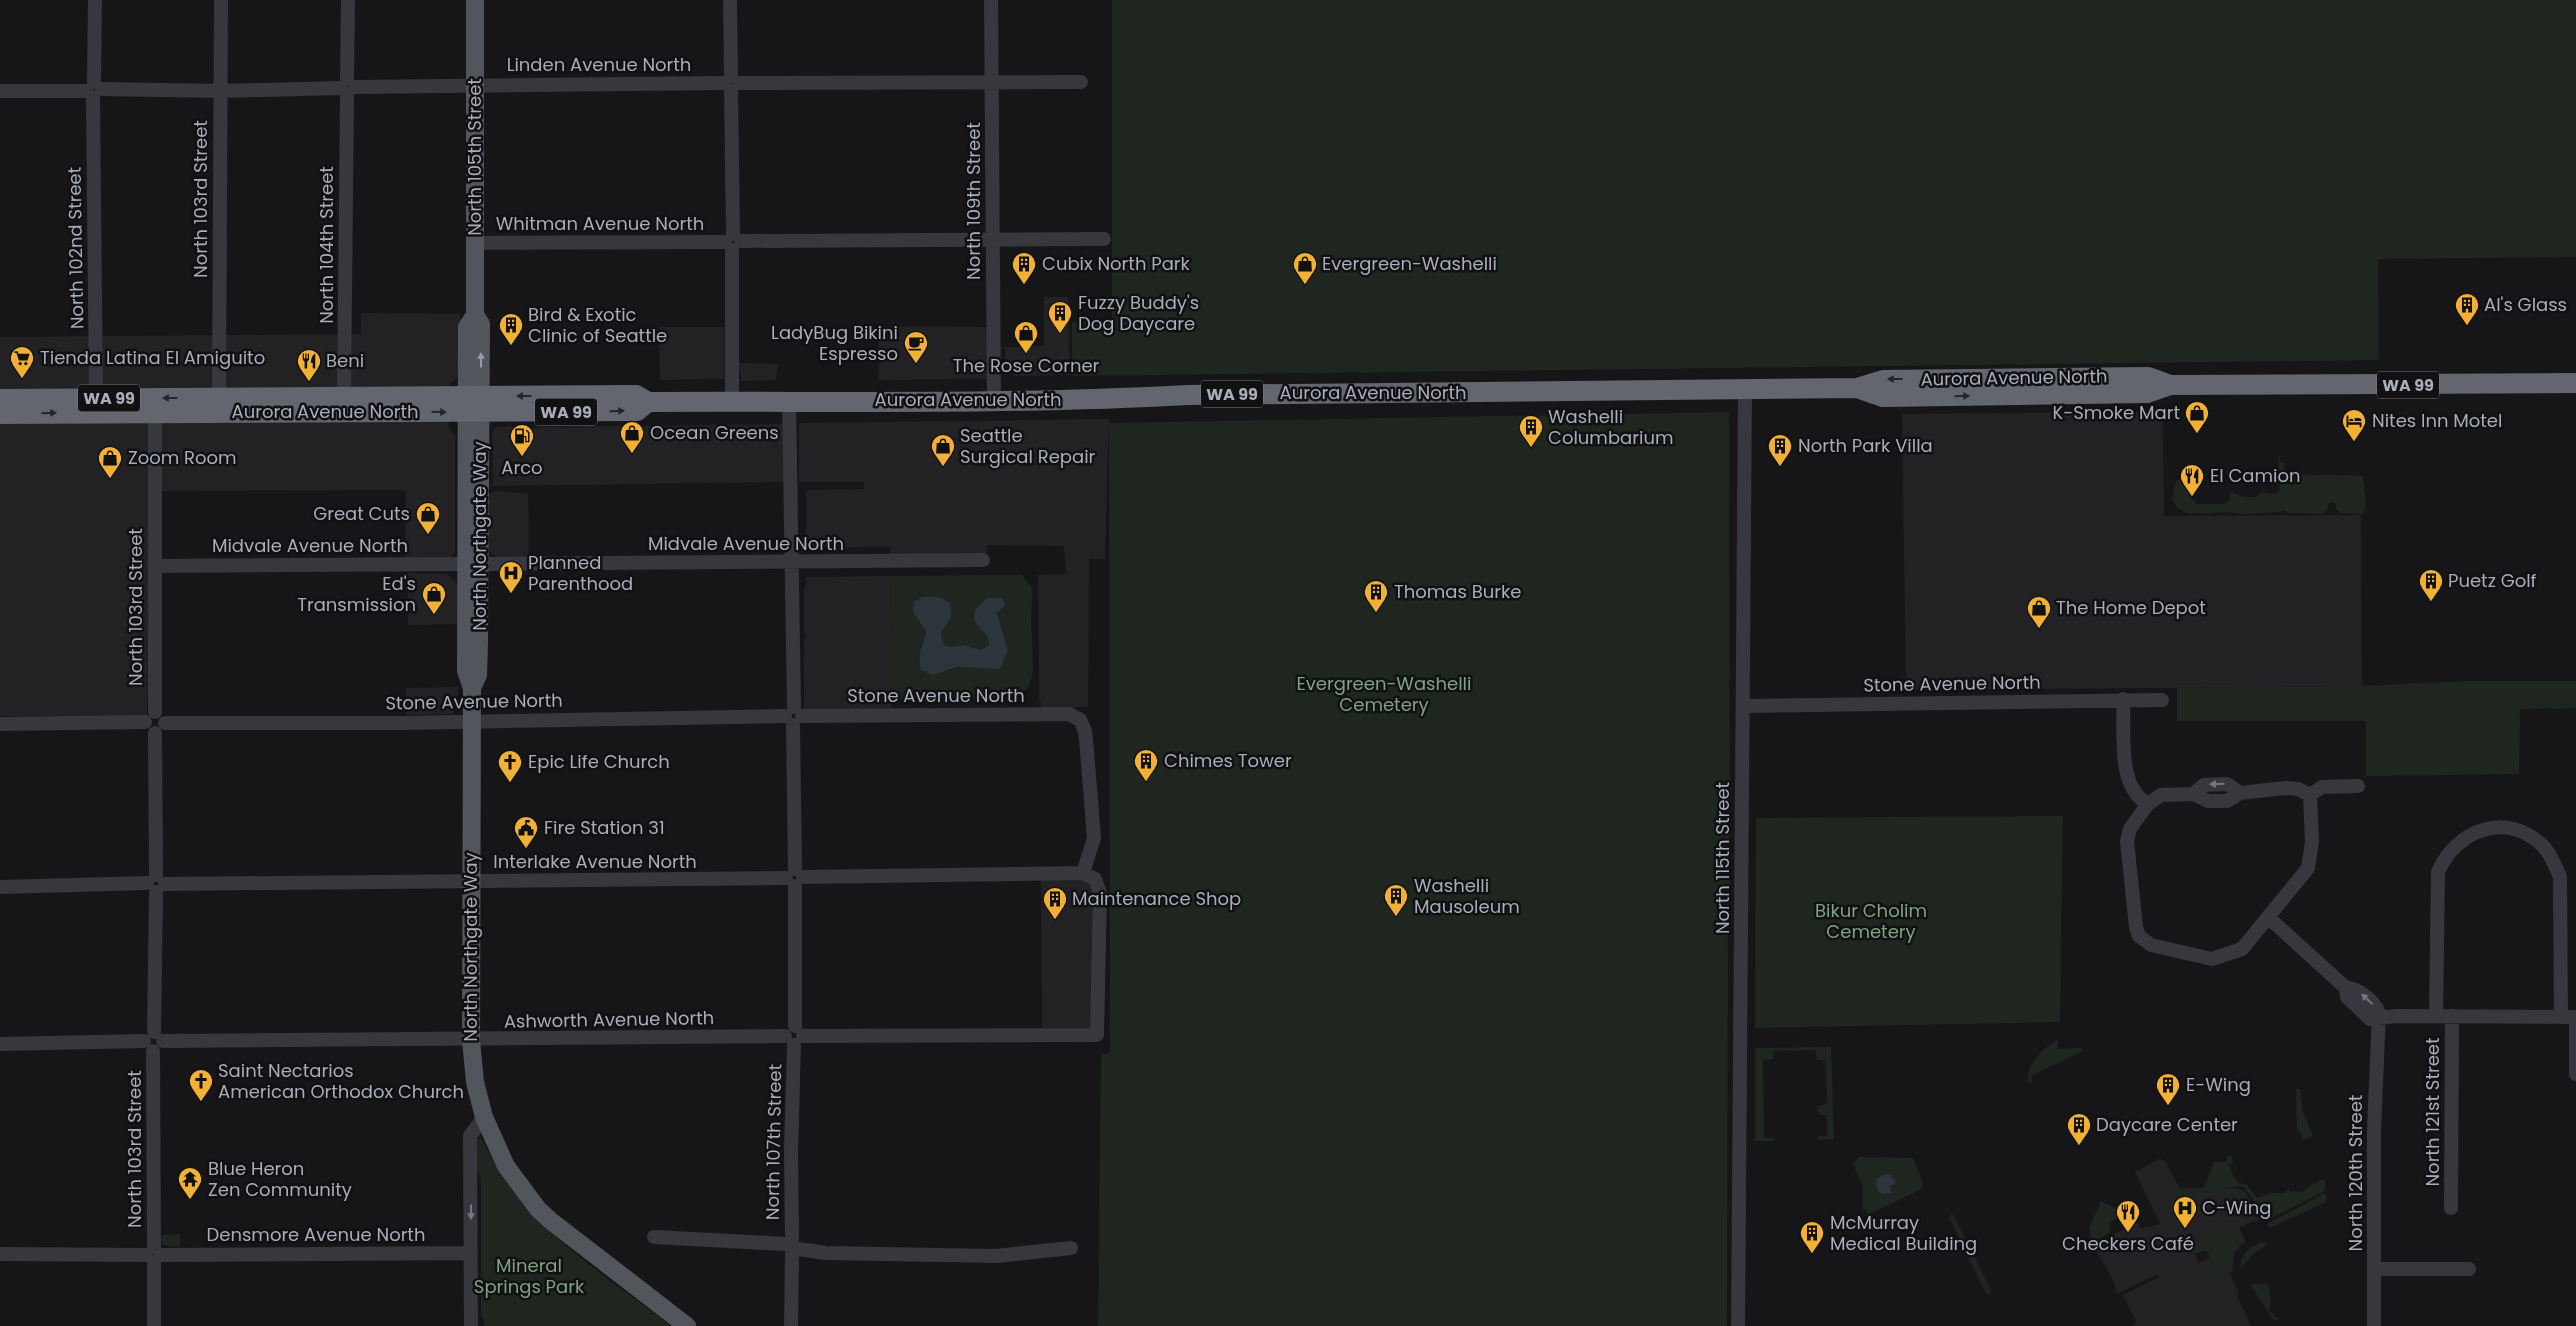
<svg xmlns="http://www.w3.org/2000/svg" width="2576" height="1326" viewBox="0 0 2576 1326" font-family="Poppins,sans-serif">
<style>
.built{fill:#222225}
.green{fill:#1e261f;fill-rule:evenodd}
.water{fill:#2c353c}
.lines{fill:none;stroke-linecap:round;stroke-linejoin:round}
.minor{stroke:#37383d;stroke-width:14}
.major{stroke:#53555c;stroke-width:18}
.highway{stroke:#63666e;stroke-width:20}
.oneway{fill:#979ba6}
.oneway2{fill:#26262a}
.oneway3{fill:#757881}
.labels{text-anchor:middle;stroke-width:5;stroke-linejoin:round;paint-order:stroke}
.shield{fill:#111113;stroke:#7b7e86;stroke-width:1}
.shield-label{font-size:16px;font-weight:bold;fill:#a8adb8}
.street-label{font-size:18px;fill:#a8adb8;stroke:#111113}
.poi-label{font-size:18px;fill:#a8adb8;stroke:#111113;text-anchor:start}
.park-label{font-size:18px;fill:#7fa381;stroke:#111113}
</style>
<rect width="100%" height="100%" fill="#161618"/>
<path class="built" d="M1044 297H1068L1070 375 1014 376 1011 372H1006L1005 347 1044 346Z
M361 313 460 314 459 376 450 383 449 429 455 435V552L451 557 405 564 406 490 161 491 160 389 0 390V337L361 334Z
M878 326 991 327V379L879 380Z
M659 327H724V379L660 380Z
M739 363 778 364 776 380 741 381Z
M2159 411 2163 421 2164 516 2361 515 2362 686 1906 690 1902 414Z
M1109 419 1105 559H1089L1088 707 1041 708V701H1039L1038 575 1066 574 1064 546 987 545V553L890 554V547L814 548 806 541V490L864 489V482H799V423Z
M150 422 147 717 0 716V424Z
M782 424 785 443 786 482 493 486 492 431 497 427 522 426 527 429 542 427Z
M492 491 528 493 529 560 498 557 488 551V494L492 493Z
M407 573 447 574 457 582 458 624 408 625Z
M891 576 894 688H891L892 712H804V643L806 637 804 633V587H806V577Z
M458 687V707L453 714 406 715V688Z
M1084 879 1094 886 1093 1025 1089 1028 1042 1029 1041 880Z
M2161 1158 2180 1188H2238L2241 1192 2244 1191 2261 1219 2191 1246 2199 1263 2211 1257 2221 1277 2230 1273 2239 1294 2237 1296 2251 1326H2132L2136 1322 2123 1295 2159 1277 2158 1274 2117 1294 2112 1278 2092 1244 2138 1223 2141 1228 2160 1224 2135 1172Z"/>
<path class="green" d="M1112 0H2576V257L2378 259 2379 360 1072 376V322L1112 319Z
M1729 412 1730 885 1728 892 1727 1326H1098L1101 1055 1110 1053 1109 423Z
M2280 454V463H2284V474L2363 476 2366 505 2364 514 2340 513 2336 509V504L2332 502 2329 503 2327 510 2323 514 2289 513 2283 510 2280 512 2247 514 2220 512 2209 514 2188 513 2177 508 2172 499 2176 481 2182 478 2187 482 2193 492 2189 495 2197 504H2223L2231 499 2229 494 2233 492C2236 496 2251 498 2255 497 2258 496 2260 493 2262 492L2275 494 2280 490 2278 465Z
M1022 575 1033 589 1031 616 1033 672 1029 687 1017 697 953 699 946 694 941 698 892 699 891 688H894L891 576ZM1002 598 997 613 1008 651 1000 669C982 668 965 663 949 671L920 647 926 631 920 621 949 623 941 632 944 645 951 647 963 645 981 650 989 646 987 636Z
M2466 681H2576V708L2520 709 2519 774 2366 776V721H2177V688L2362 686Z
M2063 816 2060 1022 1755 1028 1756 818Z
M2059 1040 2057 1049 2081 1048 2083 1051 2031 1076 2032 1083 2029 1084C2024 1065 2043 1047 2059 1040Z
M1831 1047 1834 1139 1818 1140V1136H1827V1115H1820L1817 1110 1818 1106 1827 1104 1825 1060H1817L1815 1050 1774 1051 1773 1059 1763 1060 1764 1137 1773 1138 1774 1141H1755V1048Z
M2296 1089H2300L2303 1113 2313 1136 2302 1140V1134L2297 1130Z
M481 1137C521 1225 597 1269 671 1326H484V1320L481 1316V1180L475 1161 476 1141Z
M2227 1156H2232L2233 1163 2230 1165C2232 1177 2235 1183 2247 1185L2257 1198 2271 1193H2284L2289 1189V1191L2301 1192 2320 1180H2325V1191L2264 1222 2253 1199 2242 1186 2203 1190 2214 1162H2226Z
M1859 1157 1913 1158 1923 1182 1922 1189 1867 1215V1210H1863V1186L1853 1164Z
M2160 1159 2165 1161 2182 1192 2219 1193 2241 1189 2251 1200 2248 1202 2243 1191 2234 1196H2179Z
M2325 1193 2327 1199 2324 1203 2270 1228 2267 1224Z
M2101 1201 2128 1214 2109 1222 2111 1232 2091 1243 2089 1228Z
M1953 1214 1991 1290 1990 1294 1986 1293 1949 1218 1951 1214Z
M2257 1214 2259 1218 2239 1227 2245 1241 2234 1253 2232 1272 2221 1277 2206 1250 2195 1254 2191 1246Z
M180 1234V1247L163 1245 160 1238 163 1235Z
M2265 1242V1246L2255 1253 2241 1267C2239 1254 2252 1244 2265 1242Z
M2250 1284H2268L2271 1298 2269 1311 2279 1319 2275 1320 2272 1318Z"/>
<path class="water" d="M922 597H939L950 603C953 616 950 622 941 632L944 645 951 647 963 645 981 650 989 645 987 636 974 620 975 610 987 598H1002L1005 605 997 613 1008 651 1000 669 958 667 932 675 921 670C917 652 922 648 926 631L913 612 914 602Z
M1886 1174 1891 1175 1896 1183 1889 1186 1892 1193 1882 1194 1879 1192 1876 1183 1878 1178Z"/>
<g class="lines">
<path class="minor" d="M730 0 731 76
M991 0 994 401
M347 79 348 0
M94 82 95 0
M739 83 1081 82
M355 87 724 83
M102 89 221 91 340 88
M0 91H86
M731 91 733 234
M93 97 96 398
M741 241 1104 239
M475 243 725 242
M732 250V401
M344 396 347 94
M219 398 221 0
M789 401 794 707
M155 413V712
M479 564 983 560
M155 566 466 564
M2123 699C2125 731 2116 787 2148 804
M1743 706 2162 700
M802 716 1069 714 1080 720 1085 731 1087 751 1094 838 1083 873
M165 723H406L785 716
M0 724 145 722
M793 725 795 869
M155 733 156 875
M2285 788 2298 789 2310 795 2312 842 2308 868 2242 949 2212 959 2151 945 2139 936 2136 927 2127 841 2130 829 2142 812 2148 804 2161 795 2193 794 2208 801H2227L2240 793Z
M2193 794 2204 785 2227 784 2240 793
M2310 795 2322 787 2358 786
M803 877 1083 873 1095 879 1100 893 1097 1035 803 1036
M165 884 786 878
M795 886V1026
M0 887 147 883
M2269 918 2346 988C2358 987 2375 1002 2379 1013L2374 1130V1326
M2346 988 2347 997 2370 1019 2396 1016 2576 1017
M2436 1016 2438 872C2456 830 2507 810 2543 846 2551 854 2555 866 2560 877L2561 1017
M2576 1017V1074
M154 1032 156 892
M163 1041 785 1036
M0 1044 144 1041
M153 1051 154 1247
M2451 1208 2452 1016
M654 1237 785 1244
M792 1239 791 1152 794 1045
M798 1249 826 1253 996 1256 1071 1248
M0 1254 146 1255
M161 1255 471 1253
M154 1262V1326
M2374 1269H2469
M471 1326 470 1136 484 1117
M791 1326 792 1253
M1738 1326 1745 390"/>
<path class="major" d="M475 0V315L467 327 466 671 472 688 471 1040 475 1082 484 1117 506 1166 538 1209 551 1221 687 1326
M472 688 478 675 479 643 481 324 475 315"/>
<path class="highway" d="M1857 388 1883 397 2147 393 2170 385 2576 383
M0 399 636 395 648 402C828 401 1008 405 1188 395L1857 388 1883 380 2148 377 2170 385
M0 414 637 411 648 402"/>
</g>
<defs><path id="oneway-solid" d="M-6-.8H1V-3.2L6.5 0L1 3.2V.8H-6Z" transform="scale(1.25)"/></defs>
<use class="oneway" href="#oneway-solid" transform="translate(481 360) rotate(-90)"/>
<g class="oneway2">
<use href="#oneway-solid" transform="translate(1895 379) rotate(180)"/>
<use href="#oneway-solid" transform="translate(524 396) rotate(180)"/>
<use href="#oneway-solid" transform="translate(1962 396) rotate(-1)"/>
<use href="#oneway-solid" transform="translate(170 398) rotate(180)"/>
<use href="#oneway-solid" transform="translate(617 411) rotate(-1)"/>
<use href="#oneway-solid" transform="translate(439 412) rotate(2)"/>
<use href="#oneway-solid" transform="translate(49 413) rotate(-1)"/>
</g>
<g class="oneway3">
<use href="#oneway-solid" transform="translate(2217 784) rotate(179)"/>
<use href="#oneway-solid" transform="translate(2367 999) rotate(-137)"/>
<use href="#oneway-solid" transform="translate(471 1212) rotate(90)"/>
</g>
<defs>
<g id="building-pin" transform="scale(1.25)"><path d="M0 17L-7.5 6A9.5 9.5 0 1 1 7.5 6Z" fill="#f2b134" stroke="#111113"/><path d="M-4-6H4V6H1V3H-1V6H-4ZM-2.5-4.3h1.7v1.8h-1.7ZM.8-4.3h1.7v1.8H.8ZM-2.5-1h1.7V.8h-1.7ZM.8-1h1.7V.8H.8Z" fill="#111"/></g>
<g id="shop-pin" transform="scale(1.25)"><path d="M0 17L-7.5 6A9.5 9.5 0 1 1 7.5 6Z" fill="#f2b134" stroke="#111113"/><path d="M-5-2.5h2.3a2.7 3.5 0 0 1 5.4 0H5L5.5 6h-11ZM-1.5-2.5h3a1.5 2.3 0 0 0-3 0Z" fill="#111"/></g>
<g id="cafe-pin" transform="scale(1.25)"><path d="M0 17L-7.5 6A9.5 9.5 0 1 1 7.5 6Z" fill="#f2b134" stroke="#111113"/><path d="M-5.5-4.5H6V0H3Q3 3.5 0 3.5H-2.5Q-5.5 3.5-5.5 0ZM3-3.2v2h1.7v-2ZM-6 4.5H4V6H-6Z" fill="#111"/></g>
<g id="supermarket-pin" transform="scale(1.25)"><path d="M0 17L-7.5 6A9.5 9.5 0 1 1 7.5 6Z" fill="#f2b134" stroke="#111113"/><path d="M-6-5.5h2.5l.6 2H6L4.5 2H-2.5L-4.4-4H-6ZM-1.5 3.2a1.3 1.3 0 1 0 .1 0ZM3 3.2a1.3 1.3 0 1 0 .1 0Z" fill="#111"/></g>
<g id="restaurant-pin" transform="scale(1.25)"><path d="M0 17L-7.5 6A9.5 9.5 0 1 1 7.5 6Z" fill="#f2b134" stroke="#111113"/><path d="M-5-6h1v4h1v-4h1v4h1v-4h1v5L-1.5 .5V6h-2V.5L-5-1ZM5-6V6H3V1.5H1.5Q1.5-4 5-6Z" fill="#111"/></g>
<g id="hotel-pin" transform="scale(1.25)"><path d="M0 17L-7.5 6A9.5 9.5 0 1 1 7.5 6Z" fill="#f2b134" stroke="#111113"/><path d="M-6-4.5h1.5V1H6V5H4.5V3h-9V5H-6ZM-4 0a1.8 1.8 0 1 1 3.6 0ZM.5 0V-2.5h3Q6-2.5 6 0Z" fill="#111"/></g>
<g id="fuel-pin" transform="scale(1.25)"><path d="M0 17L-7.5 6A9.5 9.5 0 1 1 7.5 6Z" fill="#f2b134" stroke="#111113"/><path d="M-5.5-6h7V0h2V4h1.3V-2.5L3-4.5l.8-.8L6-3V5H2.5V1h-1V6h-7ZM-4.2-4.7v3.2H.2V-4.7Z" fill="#111"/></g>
<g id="hospital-pin" transform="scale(1.25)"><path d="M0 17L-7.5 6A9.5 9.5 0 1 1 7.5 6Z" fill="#f2b134" stroke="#111113"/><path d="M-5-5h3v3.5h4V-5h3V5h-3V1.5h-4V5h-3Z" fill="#111"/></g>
<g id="church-pin" transform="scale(1.25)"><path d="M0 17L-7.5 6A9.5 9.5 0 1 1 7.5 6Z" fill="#f2b134" stroke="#111113"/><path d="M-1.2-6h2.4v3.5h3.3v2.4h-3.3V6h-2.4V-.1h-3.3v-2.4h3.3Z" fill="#111"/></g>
<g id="civic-pin" transform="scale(1.25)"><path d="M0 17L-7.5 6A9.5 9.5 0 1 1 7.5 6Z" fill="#f2b134" stroke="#111113"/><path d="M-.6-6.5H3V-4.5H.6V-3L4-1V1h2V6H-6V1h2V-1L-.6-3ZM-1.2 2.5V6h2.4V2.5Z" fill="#111"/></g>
<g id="temple-pin" transform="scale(1.25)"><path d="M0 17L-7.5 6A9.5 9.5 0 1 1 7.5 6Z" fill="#f2b134" stroke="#111113"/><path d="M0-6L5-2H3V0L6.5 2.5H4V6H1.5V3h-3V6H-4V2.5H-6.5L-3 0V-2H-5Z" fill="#111"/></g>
</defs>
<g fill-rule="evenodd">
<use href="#building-pin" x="1024" y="264"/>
<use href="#shop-pin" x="1305" y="264"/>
<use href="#building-pin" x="2467" y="305"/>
<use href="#building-pin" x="1060" y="313"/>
<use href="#building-pin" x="511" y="325"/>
<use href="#shop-pin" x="1026" y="333"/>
<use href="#cafe-pin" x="916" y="343"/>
<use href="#supermarket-pin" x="22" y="358"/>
<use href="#restaurant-pin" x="309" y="361"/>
<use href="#shop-pin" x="2197" y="413"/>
<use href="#hotel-pin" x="2354" y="421"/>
<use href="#building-pin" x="1531" y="427"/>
<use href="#shop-pin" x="632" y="433"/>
<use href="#fuel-pin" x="522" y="436"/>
<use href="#shop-pin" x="943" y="446"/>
<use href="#building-pin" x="1780" y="446"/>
<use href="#shop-pin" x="110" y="458"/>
<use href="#restaurant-pin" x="2192" y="476"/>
<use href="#shop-pin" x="428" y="514"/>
<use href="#hospital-pin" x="511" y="573"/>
<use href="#building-pin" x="2431" y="581"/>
<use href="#building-pin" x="1376" y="592"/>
<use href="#shop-pin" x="434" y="594"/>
<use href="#shop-pin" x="2039" y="608"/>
<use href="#building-pin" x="1146" y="761"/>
<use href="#church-pin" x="510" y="762"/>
<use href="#civic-pin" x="526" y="828"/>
<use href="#building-pin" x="1396" y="896"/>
<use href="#building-pin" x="1055" y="899"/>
<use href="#church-pin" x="201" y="1081"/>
<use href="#building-pin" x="2168" y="1085"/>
<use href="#building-pin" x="2079" y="1125"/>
<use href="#temple-pin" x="190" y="1179"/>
<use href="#hospital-pin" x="2185" y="1208"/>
<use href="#restaurant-pin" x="2128" y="1212"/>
<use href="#building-pin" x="1812" y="1233"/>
</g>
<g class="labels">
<g class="shield">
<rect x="2377" y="371.5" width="62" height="27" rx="4"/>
<rect x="1201" y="380.5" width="62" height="27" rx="4"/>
<rect x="78" y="384.5" width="62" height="27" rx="4"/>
<rect x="535" y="398.5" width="62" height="27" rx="4"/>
</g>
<g class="shield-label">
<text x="2408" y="391">WA 99</text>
<text x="1232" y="400">WA 99</text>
<text x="109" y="404">WA 99</text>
<text x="566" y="418">WA 99</text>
</g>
<g class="street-label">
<text x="599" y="71">Linden Avenue North</text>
<text transform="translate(475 157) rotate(-90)" y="6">North 105th Street</text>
<text transform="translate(201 199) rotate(-90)" y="6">North 103rd Street</text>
<text transform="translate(974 201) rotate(-90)" y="6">North 109th Street</text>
<text x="600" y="230">Whitman Avenue North</text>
<text transform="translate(327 245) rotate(-90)" y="6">North 104th Street</text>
<text transform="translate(76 248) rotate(-91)" y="6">North 102nd Street</text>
<text transform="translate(2014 378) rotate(-1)" y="6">Aurora Avenue North</text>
<text x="1373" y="399">Aurora Avenue North</text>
<text x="968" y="406">Aurora Avenue North</text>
<text x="325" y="418">Aurora Avenue North</text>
<text transform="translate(480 536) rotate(-90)" y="6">North Northgate Way</text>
<text x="746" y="550">Midvale Avenue North</text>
<text x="310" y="552">Midvale Avenue North</text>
<text transform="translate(136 607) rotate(-90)" y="6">North 103rd Street</text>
<text transform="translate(1952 684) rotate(-1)" y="6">Stone Avenue North</text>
<text x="936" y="702">Stone Avenue North</text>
<text transform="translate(474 702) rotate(-1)" y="6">Stone Avenue North</text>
<text transform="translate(1723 858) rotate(-90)" y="6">North 115th Street</text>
<text x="595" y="868">Interlake Avenue North</text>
<text transform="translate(471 947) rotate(-90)" y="6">North Northgate Way</text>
<text transform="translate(609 1020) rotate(-1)" y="6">Ashworth Avenue North</text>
<text transform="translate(2433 1112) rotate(-90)" y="6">North 121st Street</text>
<text transform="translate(774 1142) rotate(-89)" y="6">North 107th Street</text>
<text transform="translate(135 1149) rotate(-90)" y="6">North 103rd Street</text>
<text transform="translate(2356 1173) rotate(-90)" y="6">North 120th Street</text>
<text x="316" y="1241">Densmore Avenue North</text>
</g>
<g class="poi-label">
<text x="1042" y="270">Cubix North Park</text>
<text x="1322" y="270">Evergreen-Washelli</text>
<text x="1078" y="309">Fuzzy Buddy's<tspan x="1078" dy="21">Dog Daycare</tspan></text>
<text x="2484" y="311">Al's Glass</text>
<text x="528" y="321">Bird &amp; Exotic<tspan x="528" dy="21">Clinic of Seattle</tspan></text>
<text x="898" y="339" text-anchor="end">LadyBug Bikini<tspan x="898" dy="21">Espresso</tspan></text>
<text x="40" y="364">Tienda Latina El Amiguito</text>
<text x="326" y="367">Beni</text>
<text x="1026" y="372" text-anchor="middle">The Rose Corner</text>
<text x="2180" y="419" text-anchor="end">K-Smoke Mart</text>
<text x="1548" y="423">Washelli<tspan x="1548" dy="21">Columbarium</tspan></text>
<text x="2372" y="427">Nites Inn Motel</text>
<text x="650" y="439">Ocean Greens</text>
<text x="960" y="442">Seattle<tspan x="960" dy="21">Surgical Repair</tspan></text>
<text x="1798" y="452">North Park Villa</text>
<text x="128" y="464">Zoom Room</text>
<text x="522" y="474" text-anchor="middle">Arco</text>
<text x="2210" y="482">El Camion</text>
<text x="410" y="520" text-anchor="end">Great Cuts</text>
<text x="528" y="569">Planned<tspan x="528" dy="21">Parenthood</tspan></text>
<text x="2448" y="587">Puetz Golf</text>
<text x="416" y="590" text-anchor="end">Ed's<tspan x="416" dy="21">Transmission</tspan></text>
<text x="1394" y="598">Thomas Burke</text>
<text x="2056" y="614">The Home Depot</text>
<text x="1164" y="767">Chimes Tower</text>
<text x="528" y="768">Epic Life Church</text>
<text x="544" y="834">Fire Station 31</text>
<text x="1414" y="892">Washelli<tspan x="1414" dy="21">Mausoleum</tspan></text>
<text x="1072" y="905">Maintenance Shop</text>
<text x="218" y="1077">Saint Nectarios<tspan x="218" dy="21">American Orthodox Church</tspan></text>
<text x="2186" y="1091">E-Wing</text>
<text x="2096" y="1131">Daycare Center</text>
<text x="208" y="1175">Blue Heron<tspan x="208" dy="21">Zen Community</tspan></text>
<text x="2202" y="1214">C-Wing</text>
<text x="1830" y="1229">McMurray<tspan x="1830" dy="21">Medical Building</tspan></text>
<text x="2128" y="1250" text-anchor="middle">Checkers Café</text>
</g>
<g class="park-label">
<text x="1384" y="690">Evergreen-Washelli<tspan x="1384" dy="21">Cemetery</tspan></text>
<text x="1871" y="917">Bikur Cholim<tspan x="1871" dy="21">Cemetery</tspan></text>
<text x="529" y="1272">Mineral<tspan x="529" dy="21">Springs Park</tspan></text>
</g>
</g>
</svg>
